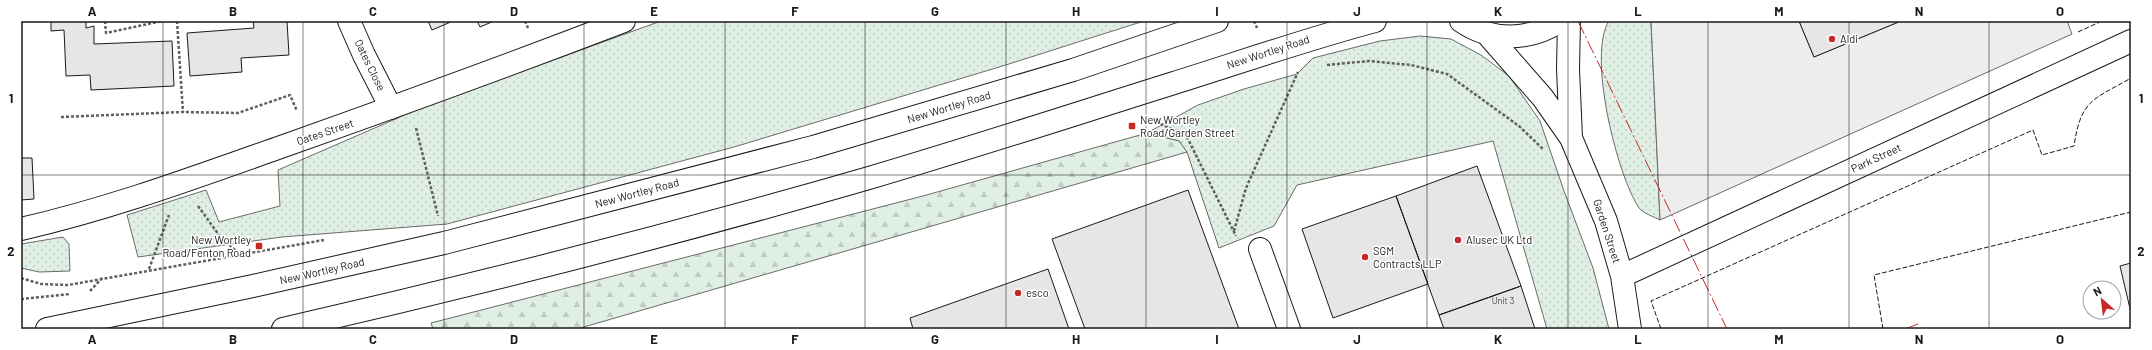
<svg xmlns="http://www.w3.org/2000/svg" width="2152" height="350" viewBox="0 0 2152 350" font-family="Barlow,sans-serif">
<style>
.grass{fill:url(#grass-dots);stroke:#6a6a6a}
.forest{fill:url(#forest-firs);stroke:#6a6a6a}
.parking{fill:#ededed;stroke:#6a6a6a}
.building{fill:#e6e6e6;stroke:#1a1a1a}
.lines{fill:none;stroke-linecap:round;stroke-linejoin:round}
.street-casing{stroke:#1a1a1a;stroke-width:24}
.primary-casing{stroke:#1a1a1a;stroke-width:24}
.path{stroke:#5f5f5f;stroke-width:2.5;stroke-dasharray:3 2;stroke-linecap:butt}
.street{stroke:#fff;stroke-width:22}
.primary{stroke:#fff;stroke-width:22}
.fence{stroke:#1a1a1a;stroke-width:1;stroke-dasharray:5 2;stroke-linecap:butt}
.power{stroke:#c62828;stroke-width:1;stroke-dasharray:14 3 2 3;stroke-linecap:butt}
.grid{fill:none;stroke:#1a1a1a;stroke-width:1;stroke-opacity:0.55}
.poi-dot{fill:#c62828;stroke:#fff;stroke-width:1.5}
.labels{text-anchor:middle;stroke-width:3;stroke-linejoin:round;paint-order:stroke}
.number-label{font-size:9px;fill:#4d4d4d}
.poi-label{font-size:11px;fill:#1a1a1a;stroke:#fff;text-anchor:start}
.street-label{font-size:11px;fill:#1a1a1a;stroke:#fff}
.neatline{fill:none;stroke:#1a1a1a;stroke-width:1.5}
.grid-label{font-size:13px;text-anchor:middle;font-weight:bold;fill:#1a1a1a}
</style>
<defs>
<pattern id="grass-dots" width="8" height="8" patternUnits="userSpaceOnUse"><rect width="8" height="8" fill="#e0efe3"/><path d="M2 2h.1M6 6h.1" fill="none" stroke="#c0ccc2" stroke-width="1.8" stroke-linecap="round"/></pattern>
<pattern id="forest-firs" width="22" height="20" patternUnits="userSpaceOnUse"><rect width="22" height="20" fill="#e0efe3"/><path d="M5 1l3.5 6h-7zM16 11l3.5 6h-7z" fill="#c0ccc2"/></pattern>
</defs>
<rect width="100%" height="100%" fill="#fff"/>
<path class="grass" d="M661 21H1144L1009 64 734 147 447 224 282 237 138 257 127 215 206 190 219 222 280 206 278 170 423 107Z
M1609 21H1651L1660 220C1654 217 1643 213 1639 208 1617 175 1587 55 1609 21Z
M1420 36 1451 39 1481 55 1509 76 1540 121 1564 191 1593 268 1609 329H1547L1493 141 1297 185 1274 226 1219 248 1187 152 1179 141 1147 133 1198 105 1244 89 1297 74 1313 58 1380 41Z
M63 237 69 244 70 271 39 272 21 268V244Z"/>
<path class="forest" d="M1147 133 1179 141 1187 152 577 329H433L431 323 923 196Z"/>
<path class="parking" d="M1651 21H1799L1814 57 1901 21H2067L2072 34 1660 220Z"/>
<path class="building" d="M51 21H86V28L94 26V44L172 41 174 86 91 90 90 75 66 76 64 30 51 31Z
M253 21H287L289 55 241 58 242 72 190 76 187 33 254 28Z
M428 21H453L432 30Z
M477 21H494L480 27Z
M1799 21H1901L1814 57Z
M21 158H32L34 199 21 200Z
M1477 166 1521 286 1439 315 1396 196Z
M1188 190 1239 329H1085L1052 239Z
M1396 196 1428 284 1333 318 1302 229Z
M2131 263V313L2120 266Z
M1048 269 1069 329H913L910 318Z
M1521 286 1535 329H1444L1439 315Z"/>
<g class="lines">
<g class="street-casing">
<path id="street" d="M349 21 364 55 391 108
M1569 21 1568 69 1571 138
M1487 34 1543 98 1571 138 1606 221 1622 276 1630 329
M21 229C109 209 193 178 278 148 394 107 509 65 624 21
M1260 249 1289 329
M1622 276 2131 41"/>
</g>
<g class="primary-casing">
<path id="primary" d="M1461 21C1491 42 1530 41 1560 21
M47 329 253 286 444 243 813 147 1073 70 1217 21
M283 329C480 284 675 234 869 178 971 148 1072 115 1174 83 1241 62 1307 39 1375 21"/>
</g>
<path class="path" d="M105 21 106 33 162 21
M177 21 183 112
M525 21 528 28
M1254 21 1257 28
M1327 65 1369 61 1411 65 1447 74 1519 126 1543 149
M61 117 183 112 238 113 290 95 297 111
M1151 120 1186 135 1236 236
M416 128 438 216
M198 206 219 235 238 253
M1234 231 1246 188 1298 72
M149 269 169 215
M21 278 41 284 68 285 324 240
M90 291 103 277
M21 299 70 294"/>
<use href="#street" class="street"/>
<use href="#primary" class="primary"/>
<path class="fence" d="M2078 32 2102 21
M1661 329 1651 301 2033 130 2042 155 2074 146C2081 99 2093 100 2131 78
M1883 329 1874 275 2131 212"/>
<path class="power" d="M1578 21 1727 329
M1905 329 1918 324"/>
</g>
<path class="grid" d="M163 21V329M303 21V329M444 21V329M584 21V329M725 21V329M865 21V329M1006 21V329M1146 21V329M1287 21V329M1427 21V329M1568 21V329M1708 21V329M1849 21V329M1989 21V329M21 175H2131"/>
<g class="poi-dot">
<circle cx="1832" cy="39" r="4"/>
<rect x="1128" y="122" width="8" height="8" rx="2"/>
<circle cx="1458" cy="240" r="4"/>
<rect x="255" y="242" width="8" height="8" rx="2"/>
<circle cx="1365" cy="257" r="4"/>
<circle cx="1018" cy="293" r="4"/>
</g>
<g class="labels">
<g class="number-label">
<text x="1503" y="304">Unit 3</text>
</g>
<g class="poi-label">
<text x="1840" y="43">Aldi</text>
<text x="1140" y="124">New Wortley<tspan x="1140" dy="13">Road/Garden Street</tspan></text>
<text x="251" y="244" text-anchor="end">New Wortley<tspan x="251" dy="13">Road/Fenton Road</tspan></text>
<text x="1466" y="244">Alusec UK Ltd</text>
<text x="1373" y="255">SGM<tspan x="1373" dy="13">Contracts LLP</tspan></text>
<text x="1026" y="297">esco</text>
</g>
<g class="street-label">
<text transform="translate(1268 52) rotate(-18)" y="4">New Wortley Road</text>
<text transform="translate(370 65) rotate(64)" y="4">Oates Close</text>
<text transform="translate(949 107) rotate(-17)" y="4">New Wortley Road</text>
<text transform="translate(325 132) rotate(-19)" y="4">Oates Street</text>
<text transform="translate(1876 158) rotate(-25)" y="4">Park Street</text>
<text transform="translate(637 193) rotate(-15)" y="4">New Wortley Road</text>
<text transform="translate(1607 231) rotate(72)" y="4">Garden Street</text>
<text transform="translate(322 271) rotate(-13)" y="4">New Wortley Road</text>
</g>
</g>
<rect width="2152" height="350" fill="none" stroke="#ffffff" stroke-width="44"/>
<g transform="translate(2102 300) rotate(332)"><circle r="19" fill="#ffffff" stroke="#a3a3a3"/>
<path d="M0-3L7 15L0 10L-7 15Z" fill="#c62828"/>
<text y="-6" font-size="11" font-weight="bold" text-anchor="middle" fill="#1a1a1a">N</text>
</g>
<rect x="22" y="22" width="2108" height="306" class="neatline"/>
<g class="grid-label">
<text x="92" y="16">A</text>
<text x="233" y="16">B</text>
<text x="373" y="16">C</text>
<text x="514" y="16">D</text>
<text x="654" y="16">E</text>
<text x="795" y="16">F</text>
<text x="935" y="16">G</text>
<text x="1076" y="16">H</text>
<text x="1217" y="16">I</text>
<text x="1357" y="16">J</text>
<text x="1498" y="16">K</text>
<text x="1638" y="16">L</text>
<text x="1779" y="16">M</text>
<text x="1919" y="16">N</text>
<text x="2060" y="16">O</text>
<text x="11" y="103">1</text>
<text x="2141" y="103">1</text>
<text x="11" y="256">2</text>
<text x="2141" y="256">2</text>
<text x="92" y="344">A</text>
<text x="233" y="344">B</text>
<text x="373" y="344">C</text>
<text x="514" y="344">D</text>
<text x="654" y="344">E</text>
<text x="795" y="344">F</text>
<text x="935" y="344">G</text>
<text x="1076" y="344">H</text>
<text x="1217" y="344">I</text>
<text x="1357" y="344">J</text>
<text x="1498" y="344">K</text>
<text x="1638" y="344">L</text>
<text x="1779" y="344">M</text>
<text x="1919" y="344">N</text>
<text x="2060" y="344">O</text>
</g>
</svg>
